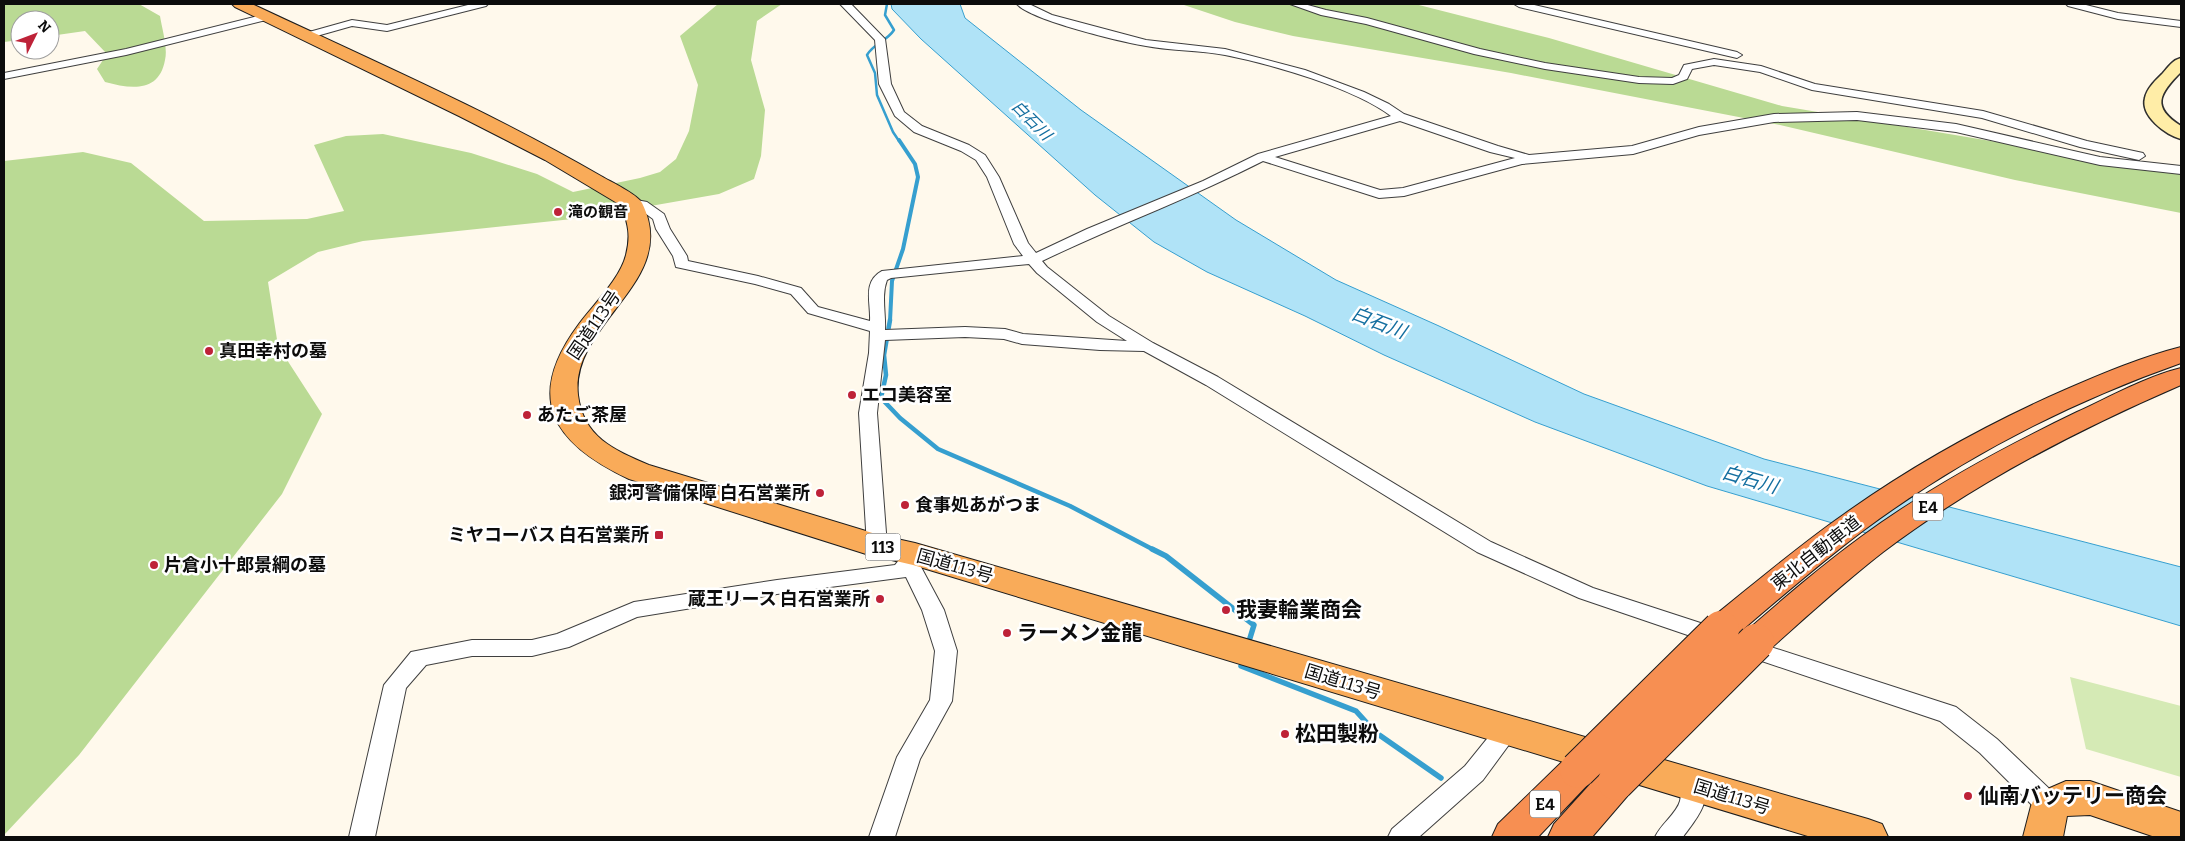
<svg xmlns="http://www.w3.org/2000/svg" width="2185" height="841" viewBox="0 0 2185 841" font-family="Bitter,'Noto Sans JP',serif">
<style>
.green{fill:#d5eab5}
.forest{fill:#bada94}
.water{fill:#b0e3f7;stroke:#369fcf}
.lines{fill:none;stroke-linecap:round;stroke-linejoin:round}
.stream-far3{stroke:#369fcf;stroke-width:2.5}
.stream-far2{stroke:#369fcf;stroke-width:4}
.stream-far1{stroke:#369fcf;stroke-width:4.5}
.stream{stroke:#369fcf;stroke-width:5.5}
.minor-casing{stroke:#3f3f3f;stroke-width:2}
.secondary-casing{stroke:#2e2e2e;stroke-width:3}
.trunk-casing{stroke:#1d1d1d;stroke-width:2}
.motorway-casing{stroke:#1d1d1d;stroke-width:2}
.minor{fill:#fff;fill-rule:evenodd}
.secondary{fill:#ffeda7;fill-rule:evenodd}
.trunk{fill:#f9ab59;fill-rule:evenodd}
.motorway{fill:#f78f52;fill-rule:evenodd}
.motorway-bridge-casing{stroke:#1d1d1d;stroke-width:38;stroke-linecap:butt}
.motorway-bridge{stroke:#f78f52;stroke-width:36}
.poi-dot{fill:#be2238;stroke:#fff;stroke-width:2}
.labels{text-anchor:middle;stroke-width:5;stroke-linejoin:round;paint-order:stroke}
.far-poi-label{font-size:15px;font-weight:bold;fill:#0c0c0c;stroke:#fff;text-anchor:start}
.far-water-label{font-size:16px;font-style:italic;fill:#146fa0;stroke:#fff}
.shield{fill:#fff;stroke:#555;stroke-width:1}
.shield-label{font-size:16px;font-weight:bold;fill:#0c0c0c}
.street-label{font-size:18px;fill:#0c0c0c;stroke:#fff}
.poi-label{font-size:18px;font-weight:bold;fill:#0c0c0c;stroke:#fff;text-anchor:start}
.water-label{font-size:19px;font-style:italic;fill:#146fa0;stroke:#fff}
.near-poi-label{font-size:21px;font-weight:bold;fill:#0c0c0c;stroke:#fff;text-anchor:start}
</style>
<rect width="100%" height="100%" fill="#fff9ec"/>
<path class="green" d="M2070 677 2181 706V777L2086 749Z"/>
<path class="forest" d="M4 4H139L160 16C162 29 168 48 165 60 159 93 131 89 105 82L97 69 107 54 85 31 50 36V20H20V40L4 42Z
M718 4H782L757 21 751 60 765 110 761 156 754 179 719 194 582 218 363 241 318 252 268 282 278 346 322 414 282 494 79 755 4 835V161L83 152 131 163 204 221 307 219 344 211 314 145 346 136 383 134 471 153 537 174 573 192 640 178 660 172 676 159 689 131 698 85 680 36Z
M1181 4H1415L1549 38 1782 106 2181 173V213L2015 180 1780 125 1511 73 1293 36 1235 22Z"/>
<path class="water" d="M891 4H960L965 18 1081 110 1236 220 1336 280 1439 326 1584 394 1764 459 2181 567V626L1707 486 1535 422 1384 355 1305 316 1207 272 1154 242 1095 195 921 39 892 9Z"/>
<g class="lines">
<path class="stream-far3" d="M887 4 885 15 894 30C887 41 874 43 867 55L875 73 877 95 893 132 899 141"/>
<path class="stream-far2" d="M890 321 892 281 903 249 918 177 915 164 899 140"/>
<path class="stream-far1" d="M890 320 884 355 886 375 881 398 900 418 938 449 1070 506 1154 550"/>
<path class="stream" d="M1152 549 1166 556 1254 625 1250 638
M1242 664 1241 666 1356 711 1375 732 1441 778"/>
<g class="minor-casing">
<path id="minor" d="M472 4H488L486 6 387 31 352 26 306 39 301 36 302 34 352 20 387 25Z
M840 4H851L885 39 891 84 904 112 922 126 969 145 985 155 999 177 1028 243 1036 253 1087 229 1203 181 1258 154 1391 116C1354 88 1271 64 1225 55 1199 50 1172 51 1146 46 1122 42 1030 20 1017 4H1029L1052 15 1146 40 1225 49 1305 70 1364 92 1389 104 1404 114 1498 146 1529 155 1632 146 1699 127 1774 114 1857 112 1956 124 2100 157 2181 166V174L2100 165 1956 132 1857 120 1774 122 1699 135 1633 154 1522 164 1404 196 1379 198 1263 161C1191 198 1115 226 1042 261L1047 267 1109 316 1153 343 1218 377 1491 542 1593 588 1725 631 1728 637 1725 643 1717 645 1579 598 1477 552 1206 385 1144 351 1100 350 1022 344 1004 339 965 337 885 340 877 413 887 546 884 551 877 553 870 551 867 546 859 413 869 353 870 331 808 313 791 294 755 284 676 267 673 256 656 229 653 219 638 208 626 206 624 203 631 199 647 202 664 214 670 229 687 256 688 261 758 276 801 288 818 307 870 321C871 302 862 282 882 271L1023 256 1014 244 987 177 976 160 961 151 914 132 895 116 879 84 875 40ZM1400 121 1490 152 1515 158 1403 188 1380 190 1275 157ZM1029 264 1037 273 1097 322 1127 341 1023 334 1005 329 965 327 885 330C886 314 881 296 887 280L891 278Z
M1290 4H1304L1326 10 1367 18 1480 49 1545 63 1639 77 1672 78 1679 75 1684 65 1714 59 1761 66 1815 84 1983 111 2087 141 2143 153 2145 156 2139 160 2080 147 1982 118 1812 90 1760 72 1714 65 1692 69 1687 79 1673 84 1639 83 1545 69 1474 54 1366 24 1321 15Z
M1514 4H1530L1737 52 1742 55 1737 58 1519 7Z
M2066 4H2082L2118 13 2181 21V27L2118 19 2068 6Z
M266 14 271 17 270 19 126 55 4 79V73L126 49Z
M915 547 922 549 925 554 921 567 944 610 957 651 952 701 920 759 895 837H869L897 757 930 700 935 651 922 610 906 577 777 594 637 617 569 647 532 656H472L426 665 406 688 375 837H349L384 685 411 652 472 640H532L557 634 634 602 777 580 895 565 908 549Z
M1746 639 1956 707 1997 739 2059 798 2062 806 2059 814 2050 817 2041 814 1980 753 1940 721 1738 653 1735 647 1738 641Z
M1507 721 1515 724 1519 731 1483 780 1419 837H1388L1392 829 1465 766 1499 724Z
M1693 775 1702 778C1713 801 1696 819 1683 837H1655C1661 824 1677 813 1680 801 1682 793 1680 786 1684 778Z"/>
</g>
<g class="secondary-casing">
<path id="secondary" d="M2181 58V72C2159 94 2151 107 2181 126V139C2166 135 2140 116 2145 98 2147 88 2156 80 2163 73 2168 67 2173 60 2181 58Z"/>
</g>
<g class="trunk-casing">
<path id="trunk" d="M232 4H252C369 59 489 111 601 176 611 182 637 194 642 203 681 282 570 322 578 395 583 437 614 450 649 465L879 535 915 543 1868 819 1882 824 1888 837H1811L913 565 866 554 629 479C552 443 524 398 579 324 594 304 620 279 626 255 631 235 628 225 622 206L545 160 459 116 235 7Z
M2066 781H2090L2181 812V837H2155L2090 815 2067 816 2063 837H2023L2031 806 2036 794Z"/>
</g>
<g class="motorway-casing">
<path id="motorway" d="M2181 347V363C2068 403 1961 458 1864 530 1819 564 1776 601 1733 638L1721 642 1709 638 1704 629 1709 620C1753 585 1797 547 1843 515 1913 465 1989 423 2067 389 2104 373 2142 357 2181 347Z
M2181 368V385C2077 430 1974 483 1883 552 1843 583 1806 617 1768 651L1756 655 1744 651 1739 642 1744 633C1782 600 1820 567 1861 537 1928 488 2002 448 2077 412 2110 397 2145 377 2181 368Z
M1578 754 1591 759 1597 770 1591 781 1538 837H1492L1498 824 1565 759Z
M1616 766 1629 770 1635 782 1629 794 1592 837H1548L1554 824 1603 770Z"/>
</g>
<use href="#minor" class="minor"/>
<use href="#secondary" class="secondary"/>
<use href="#trunk" class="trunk"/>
<use href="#motorway" class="motorway"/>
<g class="motorway-bridge-casing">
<path id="motorway-bridge" d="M1578 770 1721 629
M1616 782 1756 642"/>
</g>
<use href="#motorway-bridge" class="motorway-bridge"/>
</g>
<g class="poi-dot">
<circle cx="558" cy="212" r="5"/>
<circle cx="209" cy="351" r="5"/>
<circle cx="852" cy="395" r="5"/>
<circle cx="527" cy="415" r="5"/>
<circle cx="820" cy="493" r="5"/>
<circle cx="905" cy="505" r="5"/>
<rect x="654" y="530" width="10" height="10" rx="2.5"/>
<circle cx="154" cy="565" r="5"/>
<circle cx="880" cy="599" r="5"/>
<circle cx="1226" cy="610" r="5"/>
<circle cx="1007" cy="633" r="5"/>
<circle cx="1285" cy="734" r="5"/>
<circle cx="1968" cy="796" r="5"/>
</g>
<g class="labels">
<g class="far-poi-label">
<text x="568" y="217">滝の観音</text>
</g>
<g class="far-water-label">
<text transform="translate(1032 120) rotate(45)" y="6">白石川</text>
</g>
<g class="shield">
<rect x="1913" y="493.5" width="30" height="27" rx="4"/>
<rect x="865.5" y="533.5" width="35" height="27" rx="4"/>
<rect x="1530" y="790.5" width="30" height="27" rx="4"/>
</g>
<g class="shield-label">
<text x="1928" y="513">E4</text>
<text x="883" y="553">113</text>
<text x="1545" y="810">E4</text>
</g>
<g class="street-label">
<text transform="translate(594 325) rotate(-56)" y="6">国道113号</text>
<text transform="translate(1816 553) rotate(-38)" y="6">東北自動車道</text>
<text transform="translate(955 566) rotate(16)" y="6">国道113号</text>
<text transform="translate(1343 682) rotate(17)" y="6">国道113号</text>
<text transform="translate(1732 797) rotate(17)" y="6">国道113号</text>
</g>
<g class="poi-label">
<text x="219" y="357">真田幸村の墓</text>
<text x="862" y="401">エコ美容室</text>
<text x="537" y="421">あたご茶屋</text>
<text x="810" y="499" text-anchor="end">銀河警備保障 白石営業所</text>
<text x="915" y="511">食事処あがつま</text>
<text x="649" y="541" text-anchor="end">ミヤコーバス 白石営業所</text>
<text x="164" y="571">片倉小十郎景綱の墓</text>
<text x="870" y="605" text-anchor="end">蔵王リース 白石営業所</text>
</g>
<g class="water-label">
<text transform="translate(1379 322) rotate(21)" y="7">白石川</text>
<text transform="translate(1750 479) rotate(16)" y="7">白石川</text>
</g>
<g class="near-poi-label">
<text x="1236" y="617">我妻輪業商会</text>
<text x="1017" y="640">ラーメン金龍</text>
<text x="1295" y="741">松田製粉</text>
<text x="1978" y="803">仙南バッテリー商会</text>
</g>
</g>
<rect width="2185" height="841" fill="none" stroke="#0c0c0c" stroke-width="10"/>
<g transform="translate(35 35) rotate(48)"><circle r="24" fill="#ffffff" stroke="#9e9e9e"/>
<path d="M0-4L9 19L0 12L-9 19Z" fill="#be2238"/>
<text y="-8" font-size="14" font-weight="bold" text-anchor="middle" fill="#0c0c0c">N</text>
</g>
</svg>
